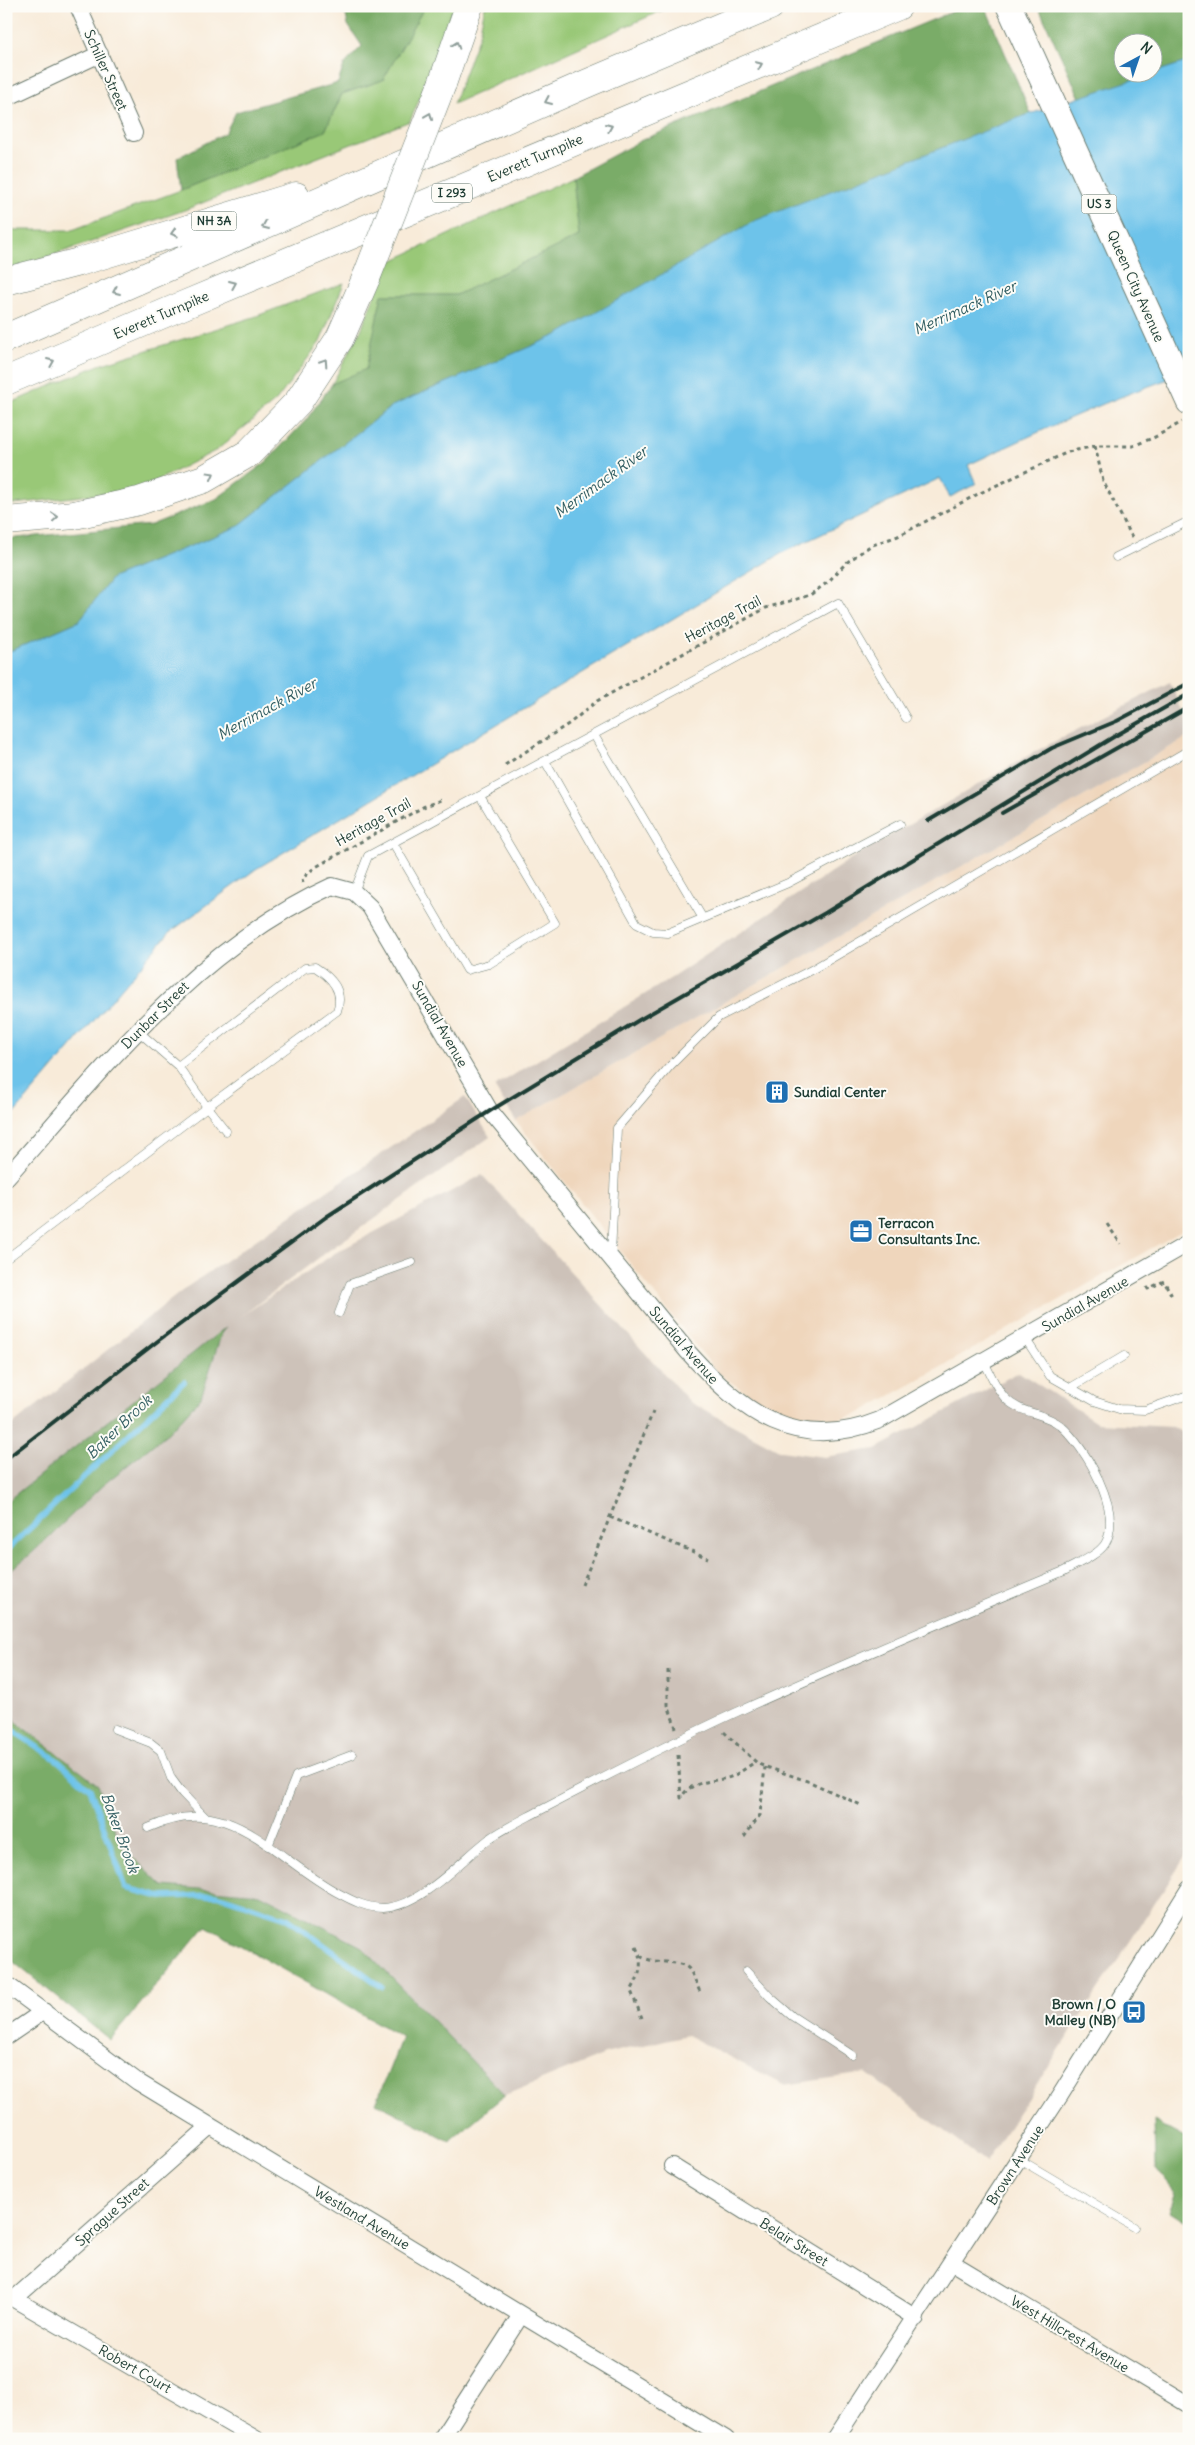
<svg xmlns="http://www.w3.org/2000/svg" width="1195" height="2445" viewBox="0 0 1195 2445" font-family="Delius,sans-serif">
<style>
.built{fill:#efd6bc}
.industrial{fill:#cdc2b9}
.green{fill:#99c877;stroke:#5c8256}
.forest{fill:#7aac68;stroke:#4c744e;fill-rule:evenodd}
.water{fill:#6dc3ea;stroke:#46808f}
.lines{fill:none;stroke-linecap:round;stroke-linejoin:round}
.stream{stroke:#6dc3ea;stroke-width:5.5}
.service-casing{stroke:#6b7a6e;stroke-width:9}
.minor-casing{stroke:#6b7a6e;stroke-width:18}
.primary-casing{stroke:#6b7a6e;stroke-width:27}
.motorway-casing{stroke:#6b7a6e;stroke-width:29}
.path{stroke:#6b7a6e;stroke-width:3;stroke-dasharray:4 4;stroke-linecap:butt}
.service{stroke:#fff;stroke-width:8}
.minor{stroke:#fff;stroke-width:16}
.primary{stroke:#fff;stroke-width:25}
.motorway{stroke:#fff;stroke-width:28}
.rail{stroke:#1f3d34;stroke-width:4}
.motorway-bridge-casing{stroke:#6b7a6e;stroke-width:29;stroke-linecap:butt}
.motorway-bridge{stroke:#fff;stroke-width:28}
.oneway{stroke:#8f9e9a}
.labels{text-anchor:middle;stroke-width:4;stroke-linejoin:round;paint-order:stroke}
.shield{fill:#fdfcf7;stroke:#62766e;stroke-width:1}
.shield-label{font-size:12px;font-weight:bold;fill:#1f3d34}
.street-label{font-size:14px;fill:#1f3d34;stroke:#fdfcf7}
.poi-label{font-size:14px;font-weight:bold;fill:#1f3d34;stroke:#fdfcf7;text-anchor:start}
.water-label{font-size:15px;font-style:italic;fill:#325e62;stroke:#fdfcf7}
</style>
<rect width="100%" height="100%" fill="#fdfcf7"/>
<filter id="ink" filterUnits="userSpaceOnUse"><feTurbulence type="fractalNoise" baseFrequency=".02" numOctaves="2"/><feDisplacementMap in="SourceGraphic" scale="10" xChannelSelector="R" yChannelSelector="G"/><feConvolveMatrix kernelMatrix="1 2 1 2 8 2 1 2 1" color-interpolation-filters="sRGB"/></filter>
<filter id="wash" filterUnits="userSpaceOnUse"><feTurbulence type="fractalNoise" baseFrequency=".0096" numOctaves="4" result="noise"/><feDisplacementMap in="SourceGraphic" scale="20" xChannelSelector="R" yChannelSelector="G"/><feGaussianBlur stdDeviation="1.12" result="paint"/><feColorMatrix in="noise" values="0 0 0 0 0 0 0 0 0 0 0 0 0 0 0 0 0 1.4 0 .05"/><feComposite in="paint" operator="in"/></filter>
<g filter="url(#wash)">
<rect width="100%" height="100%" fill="#f8ebd9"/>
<path class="built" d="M1189 735V1227L858 1414 832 1421 799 1419 783 1414 745 1392 717 1372 516 1121 1186 738Z"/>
<path class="industrial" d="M1170 682 1189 724V735L1186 738 516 1121 494 1087 673 977 855 856 1038 750Z
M465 1097 490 1137 328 1251 240 1317 335 1253 482 1175 690 1402 781 1451 824 1457 876 1449 1019 1372 1098 1423 1173 1427 1189 1437V1851L986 2162 866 2073 784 2085 687 2035 605 2054 505 2095 362 1947 260 1894 164 1886 122 1847 98 1785 16 1722 6 1696V1573L31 1554 103 1485 224 1329 6 1502V1430L187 1287Z"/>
<path class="green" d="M425 6H458L455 17 410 121 182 211 6 271V228L16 230H72L181 190 325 131 342 94 383 80Z
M485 6H672L453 104 479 35Z
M573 177 579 236 456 295H382L366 370 332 384 362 328 387 263Z
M344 283 320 342 276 401 217 450 140 489 6 505V405L99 365 254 317Z"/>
<path class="forest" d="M344 6H425L383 80 342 94 325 131 181 190 177 158 225 133 236 112 338 83 344 65 362 46 348 25Z
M966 6H985L1031 114 919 158 557 335 392 406 237 527 112 578 79 621 6 653V539L151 525 216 499 266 462 306 420 332 384 366 369 382 295H456L579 236 573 177 642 140Z
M1038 6H1189V61L1080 98ZM1122 42H1152V72H1122Z
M226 1327 222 1332 201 1397 169 1432 103 1485 31 1554 6 1573V1502Z
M6 1696 16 1722 98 1785 122 1847 163 1886 260 1894 362 1947 505 2095 450 2141 376 2103 402 2037 206 1926 110 2040 6 1956Z
M1154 2121 1189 2140V2224L1170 2212 1176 2194 1155 2167Z"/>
<path class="water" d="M1189 61V372C1113 397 1040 431 968 465L976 484 950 497 940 478 784 552 256 869 169 933 6 1123V653L79 621 112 578 237 527 392 406 557 335 754 221 1018 118Z"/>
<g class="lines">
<path class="stream" d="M6 1551 184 1382
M6 1726 57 1760 90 1789 126 1888 161 1897 217 1895 287 1918 382 1987"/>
</g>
</g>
<g filter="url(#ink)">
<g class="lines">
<g class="service-casing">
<path id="service" d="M1116 557 1189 521
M594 735 702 917
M545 761 637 924 653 932 668 933 788 883 900 824
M393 843 467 970 489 964 555 923 480 796
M354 892 368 856 838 603 906 718
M178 1066 305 968 315 967C332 978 344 991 337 1011L207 1107 226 1131
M611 1254 617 1128 670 1066 719 1017 813 969 1189 750
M6 1259 207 1107 178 1066 138 1031
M339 1313 350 1284 412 1262
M1025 1338 1050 1376 1094 1401 1119 1409 1145 1410 1188 1395
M1070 1388 1124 1356
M115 1729 151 1743 161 1751 171 1778 182 1793 204 1816
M148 1828C231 1789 273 1859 340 1894 353 1901 367 1908 383 1908 422 1906 459 1862 489 1839 505 1828 522 1820 539 1811 604 1777 670 1743 737 1712 845 1663 954 1617 1064 1571 1076 1564 1097 1556 1105 1544 1124 1512 1085 1446 1060 1425 1043 1412 1020 1414 1005 1398 996 1388 990 1374 984 1361
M268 1846 296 1776 352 1755
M746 1971 770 1997 792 2016 852 2055
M1019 2159 1134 2227"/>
</g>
<g class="minor-casing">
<path id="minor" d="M78 6 134 133
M6 98 100 54
M6 1178C104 1068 196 948 332 886L354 892 370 907 490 1111 688 1352C743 1413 796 1454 880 1420L1189 1243
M6 1984 138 2082 726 2439
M6 2037 44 2011
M210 2126 14 2299 256 2439
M672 2166 916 2318
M951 2262 1189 2405
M441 2439 521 2315
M835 2439 1061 2094 1189 1889"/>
</g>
<g class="primary-casing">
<path id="primary" d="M1009 6 1189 402"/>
</g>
<g class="motorway-casing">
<path id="motorway" d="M442 84 469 6
M6 281 79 262 296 196
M6 338 588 83 770 6
M6 381 184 305 898 6
M6 521 74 515 139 501 204 479 249 453 298 402 340 338 367 276"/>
</g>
<path class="path" d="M1095 446 1103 481 1132 537
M505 765 570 723 597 701 766 608 810 595 828 582 846 563 870 546 898 536 978 494 1068 452 1095 446H1133L1155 437 1182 422
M303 883 302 879 314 868 423 807 443 799
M1107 1224 1121 1244
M1147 1287 1148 1289 1164 1281 1172 1296
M610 1517 708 1558
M582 1585 653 1412
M668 1670V1705L676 1728
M724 1732 758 1764 810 1782 863 1806
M678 1755 681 1798C690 1781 710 1782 727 1778 736 1776 747 1767 755 1762
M744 1837 760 1815 765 1767
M636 1947C644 1964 640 1975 631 1991L642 2018
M640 1956C654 1965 681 1959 689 1969 694 1976 697 1986 701 1994
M1185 2081 1189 2080"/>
<use href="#service" class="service"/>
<use href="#minor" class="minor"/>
<use href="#primary" class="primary"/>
<use href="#motorway" class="motorway"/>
<path class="rail" d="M1002 813 1189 707
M928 821 1052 748 1117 721 1189 683
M6 1459 159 1340 326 1217 490 1111 639 1020 825 913 1115 736 1189 694"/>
<g class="motorway-bridge-casing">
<path id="motorway-bridge" d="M367 276 442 84"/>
</g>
<use href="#motorway-bridge" class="motorway-bridge"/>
</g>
<defs><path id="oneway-chevron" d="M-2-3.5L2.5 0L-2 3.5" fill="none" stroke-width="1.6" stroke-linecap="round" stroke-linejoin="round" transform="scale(1.25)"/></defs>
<g class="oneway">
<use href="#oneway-chevron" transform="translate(456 45) rotate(-71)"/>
<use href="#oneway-chevron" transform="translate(759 65) rotate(-23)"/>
<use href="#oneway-chevron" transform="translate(548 101) rotate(156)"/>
<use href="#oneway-chevron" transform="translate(429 116) rotate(-68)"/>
<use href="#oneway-chevron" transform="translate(609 127) rotate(-23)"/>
<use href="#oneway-chevron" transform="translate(265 226) rotate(157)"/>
<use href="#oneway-chevron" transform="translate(174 233) rotate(163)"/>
<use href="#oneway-chevron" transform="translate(233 284) rotate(-23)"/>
<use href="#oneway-chevron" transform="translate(116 291) rotate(157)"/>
<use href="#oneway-chevron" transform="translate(51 362) rotate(-23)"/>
<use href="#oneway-chevron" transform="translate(324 362) rotate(-57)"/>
<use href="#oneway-chevron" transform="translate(211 475) rotate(-29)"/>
<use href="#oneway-chevron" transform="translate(55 517) rotate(-5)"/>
</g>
</g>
<defs>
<g id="building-square" transform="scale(1.25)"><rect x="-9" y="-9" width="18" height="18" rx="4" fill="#1f6fb2" stroke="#fdfcf7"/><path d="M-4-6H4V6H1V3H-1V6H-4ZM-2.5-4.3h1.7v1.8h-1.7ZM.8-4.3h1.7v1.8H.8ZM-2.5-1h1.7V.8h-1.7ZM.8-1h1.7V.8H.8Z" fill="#fff"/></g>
<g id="office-square" transform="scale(1.25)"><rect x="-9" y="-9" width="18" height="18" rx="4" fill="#1f6fb2" stroke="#fdfcf7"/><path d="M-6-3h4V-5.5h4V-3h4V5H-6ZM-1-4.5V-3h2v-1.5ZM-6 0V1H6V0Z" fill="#fff"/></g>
<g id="bus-square" transform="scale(1.25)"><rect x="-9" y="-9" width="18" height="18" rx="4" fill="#1f6fb2" stroke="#fdfcf7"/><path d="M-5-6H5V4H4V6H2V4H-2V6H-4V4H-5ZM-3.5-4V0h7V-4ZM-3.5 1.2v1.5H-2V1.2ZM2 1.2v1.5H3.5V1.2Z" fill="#fff"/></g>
</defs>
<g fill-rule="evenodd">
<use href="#building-square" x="777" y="1092"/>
<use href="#office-square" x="861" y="1231"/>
<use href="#bus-square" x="1134" y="2012"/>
</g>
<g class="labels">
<g class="shield">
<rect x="432" y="183.5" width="40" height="19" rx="4"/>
<rect x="1081.5" y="194.5" width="35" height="19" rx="4"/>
<rect x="191.5" y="211.5" width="45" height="19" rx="4"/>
</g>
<g class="shield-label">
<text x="452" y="197">I 293</text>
<text x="1099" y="208">US 3</text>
<text x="214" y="225">NH 3A</text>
</g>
<g class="street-label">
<text transform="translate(106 70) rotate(66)" y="5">Schiller Street</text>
<text transform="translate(535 158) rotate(-23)" y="5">Everett Turnpike</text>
<text transform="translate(1136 286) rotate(66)" y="5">Queen City Avenue</text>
<text transform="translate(161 315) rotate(-23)" y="5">Everett Turnpike</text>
<text transform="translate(723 619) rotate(-28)" y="5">Heritage Trail</text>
<text transform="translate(373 822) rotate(-29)" y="5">Heritage Trail</text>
<text transform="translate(155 1015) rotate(-45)" y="5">Dunbar Street</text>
<text transform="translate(440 1024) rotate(60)" y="5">Sundial Avenue</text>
<text transform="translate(1085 1304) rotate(-30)" y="5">Sundial Avenue</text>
<text transform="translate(684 1345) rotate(49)" y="5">Sundial Avenue</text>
<text transform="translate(1015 2165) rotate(-57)" y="5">Brown Avenue</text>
<text transform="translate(112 2212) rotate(-42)" y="5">Sprague Street</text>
<text transform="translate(362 2218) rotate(31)" y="5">Westland Avenue</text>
<text transform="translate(794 2242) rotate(32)" y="5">Belair Street</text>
<text transform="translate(1070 2334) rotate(31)" y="5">West Hillcrest Avenue</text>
<text transform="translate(135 2369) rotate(30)" y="5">Robert Court</text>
</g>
<g class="poi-label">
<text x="794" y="1097">Sundial Center</text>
<text x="878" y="1228">Terracon<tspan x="878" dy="16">Consultants Inc.</tspan></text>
<text x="1116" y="2009" text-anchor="end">Brown / O<tspan x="1116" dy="16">Malley (NB)</tspan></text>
</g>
<g class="water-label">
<text transform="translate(965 308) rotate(-24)" y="5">Merrimack River</text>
<text transform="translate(601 482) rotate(-36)" y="5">Merrimack River</text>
<text transform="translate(267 709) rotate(-29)" y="5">Merrimack River</text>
<text transform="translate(119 1427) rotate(-44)" y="5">Baker Brook</text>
<text transform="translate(120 1833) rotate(70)" y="5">Baker Brook</text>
</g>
</g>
<rect width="1195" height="2445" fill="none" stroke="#fdfcf7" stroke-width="25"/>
<g transform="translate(1138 58) rotate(40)"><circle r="24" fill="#fdfcf7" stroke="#a4b0a9"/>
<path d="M0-4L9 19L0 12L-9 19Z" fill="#1f6fb2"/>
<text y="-8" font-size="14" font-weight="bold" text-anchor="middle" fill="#1f3d34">N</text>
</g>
</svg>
